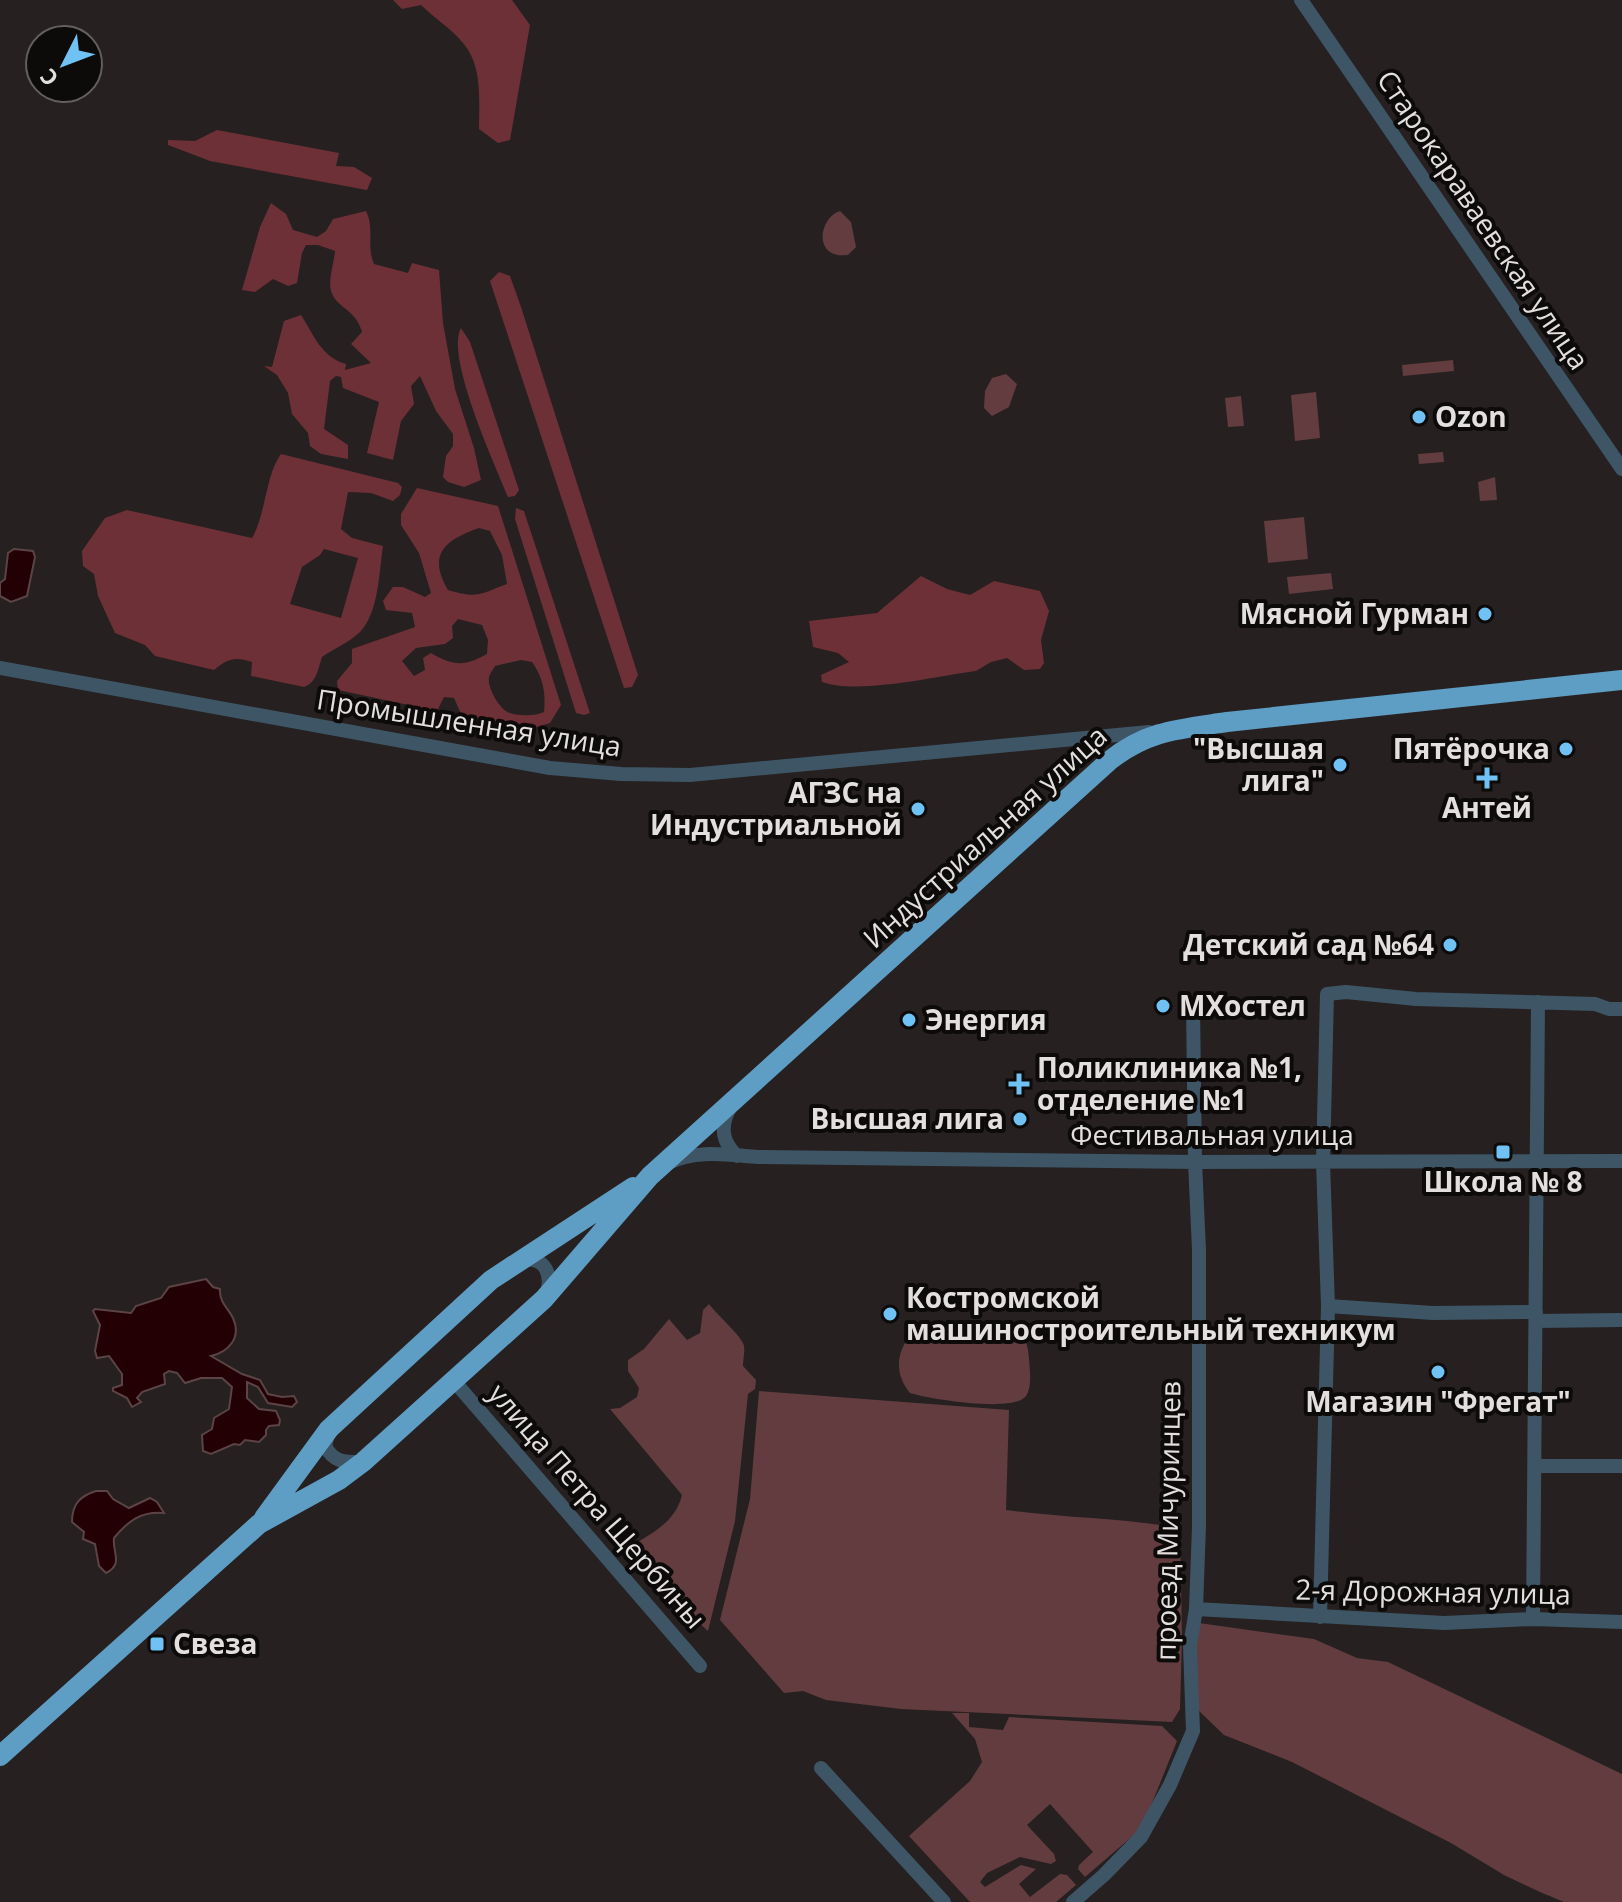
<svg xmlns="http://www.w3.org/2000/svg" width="1622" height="1902" viewBox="0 0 1622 1902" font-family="'Open Sans',sans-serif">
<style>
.green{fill:#623c3e}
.forest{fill:#6d3036;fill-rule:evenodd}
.water{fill:#220003;stroke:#5c4345;stroke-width:2}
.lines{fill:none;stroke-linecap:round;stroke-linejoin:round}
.minor{stroke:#3d5565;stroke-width:14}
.highway{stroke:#5e9dc4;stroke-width:20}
.poi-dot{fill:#70c2f4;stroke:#0d0a0a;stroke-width:3}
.labels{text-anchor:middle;stroke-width:8;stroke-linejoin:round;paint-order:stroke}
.street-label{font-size:28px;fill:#e3dfdf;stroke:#0d0a0a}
.poi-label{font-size:28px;font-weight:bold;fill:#e3dfdf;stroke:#0d0a0a;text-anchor:start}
</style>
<rect width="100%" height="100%" fill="#262020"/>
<path class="green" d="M840 211 851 222 856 247 848 255C844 255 839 256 834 254 814 246 823 216 840 211Z
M1453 360 1454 371 1403 376 1402 365Z
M1006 374 1017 384 1009 407 992 416 984 408 985 391 992 378Z
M1316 392 1320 438 1295 441 1291 395Z
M1241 396 1244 426 1228 427 1225 398Z
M1443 452 1444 462 1419 464 1418 454Z
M1495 477 1497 500 1480 501 1478 482Z
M1304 517 1308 559 1268 563 1264 521Z
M1331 573 1333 589 1289 594 1287 577Z
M709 1304C716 1314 743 1337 744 1346 745 1351 743 1361 743 1366L756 1380 755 1389 748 1394 735 1521 708 1631 698 1622 631 1546C653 1533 676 1521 682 1495L610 1409 620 1408 637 1397 639 1388 628 1371V1360L644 1349 669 1319 687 1340 700 1333 703 1310Z
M930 1321 1013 1329C1026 1335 1028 1345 1029 1359 1030 1370 1032 1388 1026 1396 1014 1413 929 1399 910 1393 888 1367 901 1335 930 1321Z
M759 1391 1009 1410 1006 1510C1064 1518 1122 1518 1180 1528L1182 1638 1180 1709 1172 1722 901 1709 826 1700 803 1691 784 1693 720 1620 750 1499Z
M1199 1623 1314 1639 1357 1658 1388 1662 1622 1774V1902H1564L1540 1892 1504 1875 1451 1843 1292 1762 1224 1735 1197 1709 1194 1635Z
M952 1713H969V1727L1003 1730 1009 1717 1162 1726 1177 1741 1142 1828 1085 1877 1078 1869 1079 1865 1093 1852 1050 1804 1027 1825 1054 1854 1056 1861 1051 1864 1020 1857 987 1873 980 1882 985 1887 1021 1865 1036 1869 1019 1884 1030 1897 1060 1874 1067 1875 1076 1885 1056 1902H970L909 1836 970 1781 982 1762 975 1739Z"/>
<path class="forest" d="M393 0H512L530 25 510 140 498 143 479 129C479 102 483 66 463 43 452 29 434 18 421 5L402 9Z
M217 130 339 153 336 166 354 167 372 178 367 190 210 161 168 145V140L195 141Z
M271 203 286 214 293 230 317 237 326 231 333 219 366 211C375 229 366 245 374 264L408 273 412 263 439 270 443 323 455 389 474 448 481 480 464 487 448 482 443 477 446 456 453 446V434L436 411 420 376 411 386 414 404 401 421 393 460 367 453 379 402 343 388 341 377 336 376 330 381 324 429 348 445V459L321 454 310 446 308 433 292 414 288 393 277 375 264 366 272 367 284 321 301 315C314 335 321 357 346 364L345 370 371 363 351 344 362 332C355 308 337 309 331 291 328 280 334 263 335 251L318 245H306L302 253 297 283 288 286 273 279 255 292 242 290 260 227Z
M499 272 510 276 521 307 638 675 632 687 624 688 490 281Z
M461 328 470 342 519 490 515 496 508 497C495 465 445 356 461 328Z
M281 454 398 483 402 487 400 495 393 501 371 493 348 492 341 529 352 538 383 546C379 572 379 612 360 632 350 642 333 649 322 657 318 669 317 682 304 687L251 676 252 662C235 656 227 659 214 670L155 656 145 645 115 633 98 596 94 574 83 566 82 551 105 518 127 510 252 538C266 514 266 473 281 454ZM324 549 358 558 341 618 290 604 302 567 320 555Z
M417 488 498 506 561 705 550 723 533 728 462 716 454 698 444 697 437 711 338 690 337 681 352 663V649L415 627 412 613 386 610 383 601 393 587H403L425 597 431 593 419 553 401 525V514ZM479 528 490 531 502 555 507 584C480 594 478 599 448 590 427 554 445 540 479 528ZM458 619 482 625 488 640 487 654C463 667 454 666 431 653L423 658 425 670 414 676 402 661 416 648 445 644 453 638 452 626ZM521 660 532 662C543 678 546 692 544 712 536 716 514 717 506 711 498 706 487 687 489 677 490 673 493 670 495 666Z
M516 508 524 511 590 713 584 715 576 713 515 519Z
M921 576 947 589 970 595 994 581 1040 591 1049 611 1041 640 1044 663 1040 669 1024 670 1007 658 991 662 976 671C937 676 858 695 822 682L821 675 849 662 838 653 813 647 809 621 877 613Z"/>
<path class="water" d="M14 549 33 551 35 557 27 596 11 602 0 596V583L5 579 8 553Z
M206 1279 213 1287 220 1289C219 1302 228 1308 233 1318 242 1338 228 1352 211 1356L242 1374 260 1380 268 1394 282 1397 294 1396 297 1402 292 1407 268 1403 258 1387 247 1382V1398L259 1409 276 1411 280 1420 279 1425 269 1426 266 1430V1435L259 1442 245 1440 240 1445 234 1444 211 1454 203 1451 202 1435 212 1429 214 1418 229 1409 232 1387 222 1378H201L185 1383 177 1373 169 1371 164 1374 165 1384 142 1392 137 1398 141 1402 132 1407 127 1398 113 1391V1388L122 1385V1374L109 1356 97 1358 95 1351 100 1325 93 1311 95 1309 131 1313 136 1306 161 1298 169 1287Z
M96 1491H107L113 1499 129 1508 150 1498 157 1502 164 1513C141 1511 128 1521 114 1538 112 1552 124 1564 106 1573L99 1566 95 1544 83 1539 84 1532 72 1522C72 1504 80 1496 96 1491Z"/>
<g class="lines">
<path class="minor" d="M1301 0 1622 469
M0 668 550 768 621 774 690 775 1149 732
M731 1106C720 1125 721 1141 737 1156
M668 1163C697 1149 728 1155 758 1157L1195 1162 1622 1161
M523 1260C546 1256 553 1276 546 1295
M1328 1306 1433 1313 1536 1312
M1536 1321 1622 1320
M454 1381 700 1666
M328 1434 325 1446C334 1463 345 1462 363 1462
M1535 1466H1622
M1196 1609 1444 1623 1533 1619 1622 1622
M1320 1617 1328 1306 1323 1162 1327 994 1346 992 1416 999 1595 1004 1609 1009H1622
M1533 1619 1538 1002
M821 1768 944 1902
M1073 1902 1104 1875 1141 1837 1170 1785 1193 1731 1190 1646 1196 1609 1199 1526V1250L1195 1162 1193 1004"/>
<path class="highway" d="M264 1518 329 1429 491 1280 633 1187
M0 1756 259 1524 339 1480 363 1462 544 1299 650 1176 1109 761C1148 730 1180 729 1227 722L1622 680"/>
</g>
<g class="poi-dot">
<circle cx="1419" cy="417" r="8"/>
<circle cx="1485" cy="614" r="8"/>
<circle cx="1566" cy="749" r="8"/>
<circle cx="1340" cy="765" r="8"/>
<path d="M1483 766h8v8h8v8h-8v8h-8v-8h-8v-8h8z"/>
<circle cx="918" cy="809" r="8"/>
<circle cx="1450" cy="945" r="8"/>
<circle cx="1163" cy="1006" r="8"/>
<circle cx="909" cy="1020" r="8"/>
<path d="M1015 1072h8v8h8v8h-8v8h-8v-8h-8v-8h8z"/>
<circle cx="1020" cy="1119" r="8"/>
<rect x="1495" y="1144" width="16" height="16" rx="4"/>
<circle cx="890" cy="1314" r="8"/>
<circle cx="1438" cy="1372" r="8"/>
<rect x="149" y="1636" width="16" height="16" rx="4"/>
</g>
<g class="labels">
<g class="street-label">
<text transform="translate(1483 220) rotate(56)" y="10">Старокараваевская улица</text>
<text transform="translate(469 723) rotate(9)" y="10">Промышленная улица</text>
<text transform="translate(985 837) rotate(-42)" y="10">Индустриальная улица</text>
<text x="1212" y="1145">Фестивальная улица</text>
<text transform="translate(597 1506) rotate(49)" y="10">улица Петра Щербины</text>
<text transform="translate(1168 1521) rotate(-89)" y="10">проезд Мичуринцев</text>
<text transform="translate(1433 1592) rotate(1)" y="10">2-я Дорожная улица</text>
</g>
<g class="poi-label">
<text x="1435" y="427">Ozon</text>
<text x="1469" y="624" text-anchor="end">Мясной Гурман</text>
<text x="1324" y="759" text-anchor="end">"Высшая<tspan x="1324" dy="32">лига"</tspan></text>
<text x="1550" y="759" text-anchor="end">Пятёрочка</text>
<text x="902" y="803" text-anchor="end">АГЗС на<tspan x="902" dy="32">Индустриальной</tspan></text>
<text x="1487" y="818" text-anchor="middle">Антей</text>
<text x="1434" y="955" text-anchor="end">Детский сад №64</text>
<text x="1179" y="1016">МХостел</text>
<text x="925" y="1030">Энергия</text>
<text x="1037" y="1078">Поликлиника №1,<tspan x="1037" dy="32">отделение №1</tspan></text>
<text x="1004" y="1129" text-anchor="end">Высшая лига</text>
<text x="1503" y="1192" text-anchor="middle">Школа № 8</text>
<text x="906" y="1308">Костромской<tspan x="906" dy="32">машиностроительный техникум</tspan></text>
<text x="1438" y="1412" text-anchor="middle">Магазин "Фрегат"</text>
<text x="173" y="1654">Свеза</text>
</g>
</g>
<g transform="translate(64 64) rotate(228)"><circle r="38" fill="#0d0a0a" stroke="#635f5f" stroke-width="2"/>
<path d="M0-6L14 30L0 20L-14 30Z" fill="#70c2f4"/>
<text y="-12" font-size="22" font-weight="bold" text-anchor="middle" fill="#e3dfdf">С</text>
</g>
</svg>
